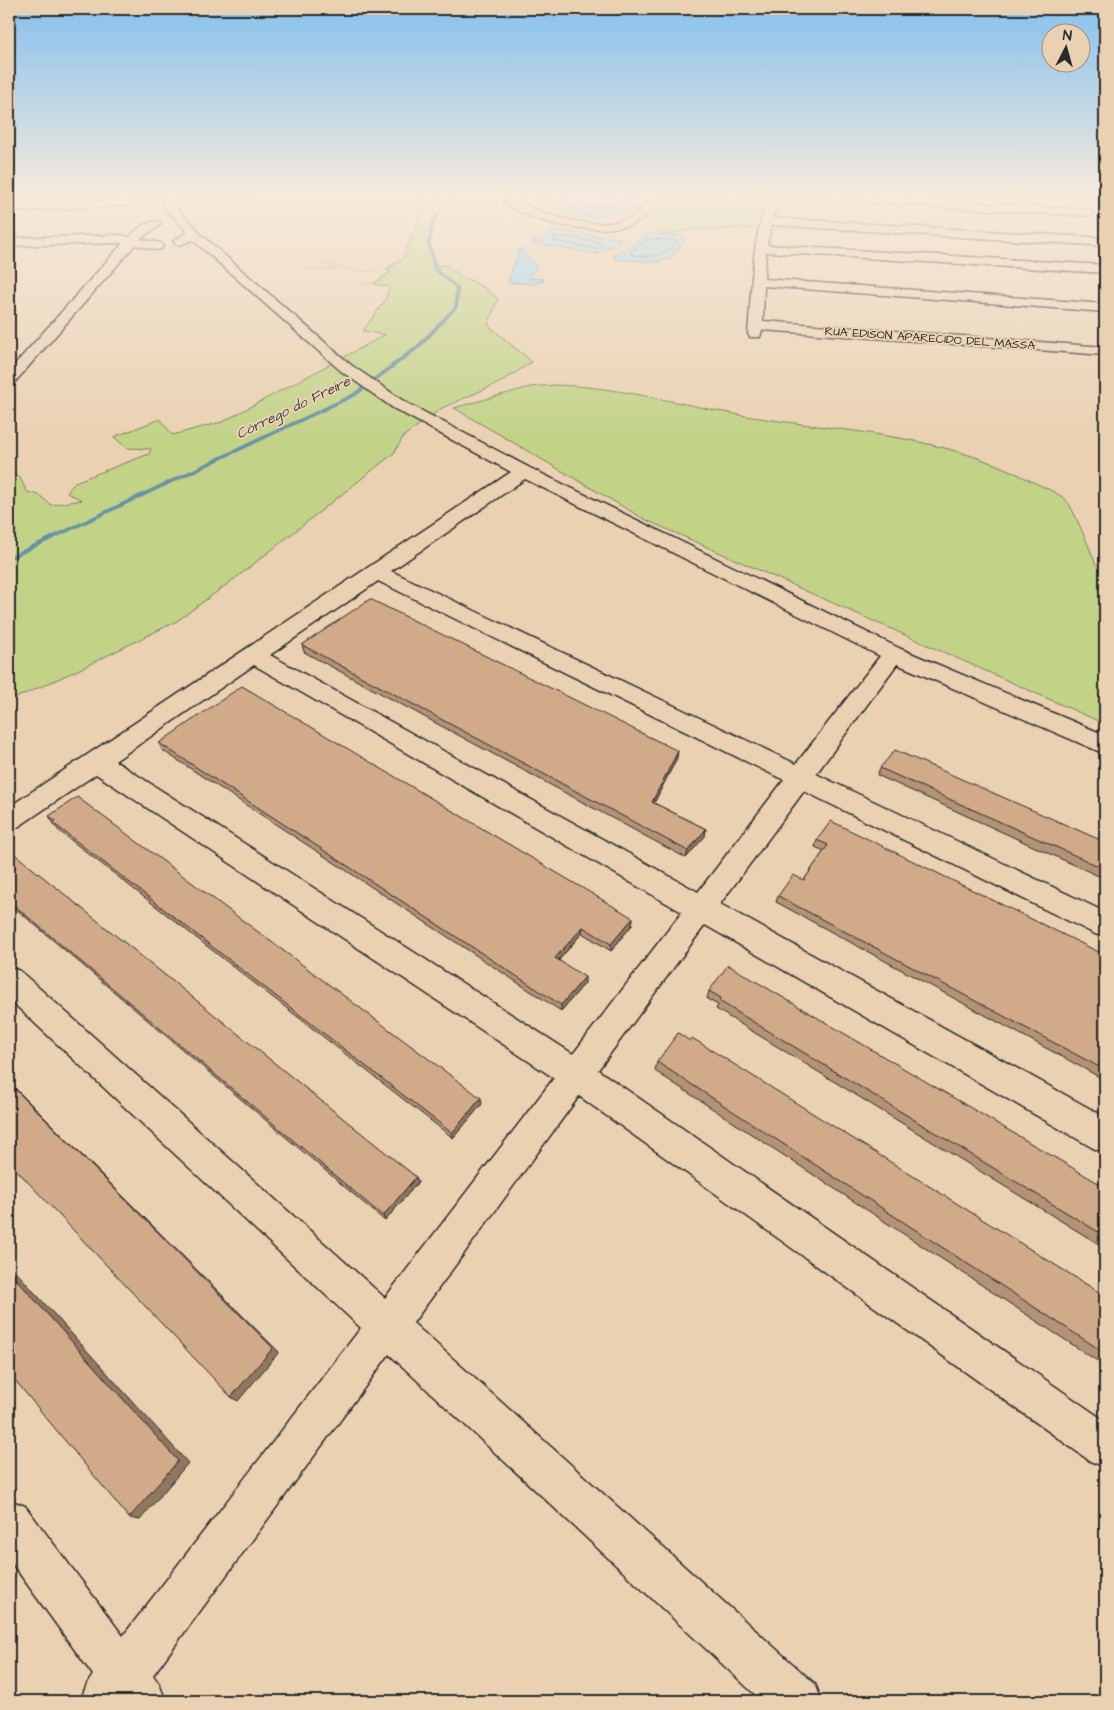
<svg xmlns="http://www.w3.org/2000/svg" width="1114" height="1710" viewBox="0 0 1114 1710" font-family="'Architects Daughter',sans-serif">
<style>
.green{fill:#c2d388;stroke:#767f5a}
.water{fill:#94d4f6;stroke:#6a90a5}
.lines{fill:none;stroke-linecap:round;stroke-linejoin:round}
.shore{stroke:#556f7c;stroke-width:1}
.stream{fill:#6a90a5;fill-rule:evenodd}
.minor-casing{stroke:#2b2b2b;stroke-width:3}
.path{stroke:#2b2b2b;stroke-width:1;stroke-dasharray:0.5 2;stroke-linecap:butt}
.minor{fill:#ead1b2;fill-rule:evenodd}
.wall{fill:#b49276;stroke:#2b2b2b}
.shaded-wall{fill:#927760;stroke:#2b2b2b}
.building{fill:#d1aa89;stroke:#2b2b2b}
.labels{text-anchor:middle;stroke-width:4;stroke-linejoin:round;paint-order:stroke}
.far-street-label{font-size:12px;fill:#2b2b2b;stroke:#ead1b2}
.far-water-label{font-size:14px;font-style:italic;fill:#3b4449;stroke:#ead1b2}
</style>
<rect width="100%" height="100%" fill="#ead1b2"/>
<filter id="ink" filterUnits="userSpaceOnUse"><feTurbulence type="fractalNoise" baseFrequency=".02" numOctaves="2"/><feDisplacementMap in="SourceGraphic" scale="10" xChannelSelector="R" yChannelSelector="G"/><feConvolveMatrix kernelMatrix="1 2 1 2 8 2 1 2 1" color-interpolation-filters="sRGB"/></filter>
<g filter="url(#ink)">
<path class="green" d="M427 197H451C431 224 426 231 434 266L447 265C461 280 482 282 498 299L488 325 532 362 501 382 442 408 404 436 394 453 241 574 177 621 80 669 9 701V472L19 476 27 492 39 495 51 505 82 500 67 493 75 482 149 454 151 449 127 448 114 437 160 419 172 435 222 422 385 335 363 331 386 299 389 287 374 284 390 272 386 269 403 258Z
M662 197H771L751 229 688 230 666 235 658 232 639 211 666 200Z
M554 385C613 386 671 402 729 413 831 432 940 431 1033 482 1043 487 1057 492 1066 500 1072 505 1092 554 1096 565H1105V724L644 519 454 408 530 387Z"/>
<path class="water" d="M543 197H652L653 201 649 205C620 215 592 221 562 214L559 209 548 206Z
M556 231 622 239 602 252 596 254 533 243V241Z
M647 234 682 236 684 241 671 258 658 262 614 259 613 257Z
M520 248 537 267 529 278 543 279 544 281 533 284 508 282Z"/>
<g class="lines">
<path class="shore" d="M550 197C567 226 621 209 646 201L647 197
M557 197C563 199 568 204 574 206 595 211 620 202 640 197
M558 236 601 242 603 245 596 249 554 241V238Z
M649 239 674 240 676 243C663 257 649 259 631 254V251Z"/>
<path class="stream" d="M450 197H453L435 221 431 244 437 269 459 288 458 307 421 347 356 396 9 560V556L352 394 417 345 454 307 455 288 433 269 427 244 431 221Z"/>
<g class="minor-casing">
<path id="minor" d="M501 197C518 197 522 204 537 210 561 220 604 230 628 218 638 213 645 205 652 197H662C655 207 646 218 635 223 606 237 518 224 501 197Z
M769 197H779L772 218 1105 238V246L771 225 767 245 1105 265V273L766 252 764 279 1105 304V312L764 286 763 321 1105 347V355L762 330 760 337H750L748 334C752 287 751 240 769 197Z
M821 197H874L1089 210 1095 213 1089 216 826 200Z
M1092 197H1105V200L1093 199Z
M168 198 172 199 173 205 198 230 199 233 351 365 405 402 530 468 901 649 1105 735V754L897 664 816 774 1105 912V937L1095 934 804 791 720 904 1105 1117V1153L1093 1148 705 925 598 1070 1105 1421V1467L1090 1461 579 1096 413 1323 815 1684 822 1701H762L389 1354 153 1675 159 1684 166 1701H80L87 1684 93 1675 9 1559V1500L25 1506 123 1636 361 1328 9 999V967L20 971 385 1298 554 1078 96 774 18 827 9 830V807L511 472 393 408 341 371 193 240 179 245 175 244 173 241 188 232 163 206V201ZM525 479 880 656 796 764 391 571ZM378 581 784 780 698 892 270 655ZM254 665 682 912 573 1054 115 761Z
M124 200 128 201 129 203 128 205 9 212V206Z
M155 221 159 222 161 224C156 229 147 233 140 239L161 243 163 246 161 249 157 250 135 245 14 383 9 385V371L123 243 9 246V238L121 235 129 237 141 226Z"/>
</g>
<path class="path" d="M320 263C357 272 402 283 416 236 420 223 420 210 422 197
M305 269H339
M362 285C374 284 383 281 391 272L387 269"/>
<use href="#minor" class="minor"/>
</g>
<path class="wall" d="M302 645 677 758 654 803 706 829 705 836 686 858 304 652Z
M159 743 633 918 632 925 611 951 582 933 559 960 585 983 561 1011 162 750Z
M880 768 1105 842V879L877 775Z
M49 816 482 1104 453 1138 58 830Z
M817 840 1105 955V1080L776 902 778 896 804 880 824 851 815 847Z
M9 854 416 1177 418 1182 385 1221 9 903Z
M709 991 1105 1187V1248L716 1009 718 1005 707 999Z
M690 1041 1105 1296V1366L655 1071 657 1062Z"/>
<path class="shaded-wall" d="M678 751 677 758 651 809 652 802Z
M706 829 705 836 686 858 688 851Z
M633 918 632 925 611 951V944Z
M583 927 582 933 555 964V958Z
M585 977V983L561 1011V1005Z
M9 1082 279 1352 238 1401 231 1397 9 1083Z
M481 1098 482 1104 453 1138 452 1133Z
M416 1177 418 1182 385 1221 383 1216Z
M9 1264 188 1463 140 1520 129 1518 9 1271Z"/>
<path class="building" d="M370 599 678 751 652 802 706 829 688 851 302 645Z
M242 686 633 918 611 944 583 927 555 958 585 977 561 1005 159 743Z
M895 750 1105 842V869L880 768Z
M77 797 481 1098 452 1133 53 823 56 821 49 816Z
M831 821 1105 955V1070L778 896 793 875 804 880 828 845 817 840Z
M12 852 416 1177 383 1216 9 901V854Z
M728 965 1105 1187V1236L719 1001 721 998 709 991Z
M678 1033 690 1041 692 1038 1105 1296V1353L657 1062Z
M9 1083 273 1348 231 1397 9 1162Z
M9 1271 178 1461 129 1518 96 1478 9 1373Z"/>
</g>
<linearGradient id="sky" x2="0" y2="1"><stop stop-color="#86c1ee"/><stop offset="0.45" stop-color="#f6eadc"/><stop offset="1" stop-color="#f6eadc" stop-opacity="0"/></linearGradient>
<rect width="1114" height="436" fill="url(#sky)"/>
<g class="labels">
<g class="far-street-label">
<text transform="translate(930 338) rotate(4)" y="4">RUA EDISON APARECIDO DEL MASSA</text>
</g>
<g class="far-water-label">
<text transform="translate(293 407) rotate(-26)" y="5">Córrego do Freire</text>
</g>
</g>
<rect width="1114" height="1710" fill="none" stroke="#ead1b2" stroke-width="30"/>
<rect x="15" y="15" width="1084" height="1680" fill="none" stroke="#2b2b2b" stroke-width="2" filter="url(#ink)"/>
<g transform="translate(1066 48) rotate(6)"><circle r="24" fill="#ead1b2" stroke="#9e8f7c"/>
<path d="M0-4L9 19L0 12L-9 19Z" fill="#2b2b2b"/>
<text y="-8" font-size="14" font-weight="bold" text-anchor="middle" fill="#2b2b2b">N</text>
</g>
</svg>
